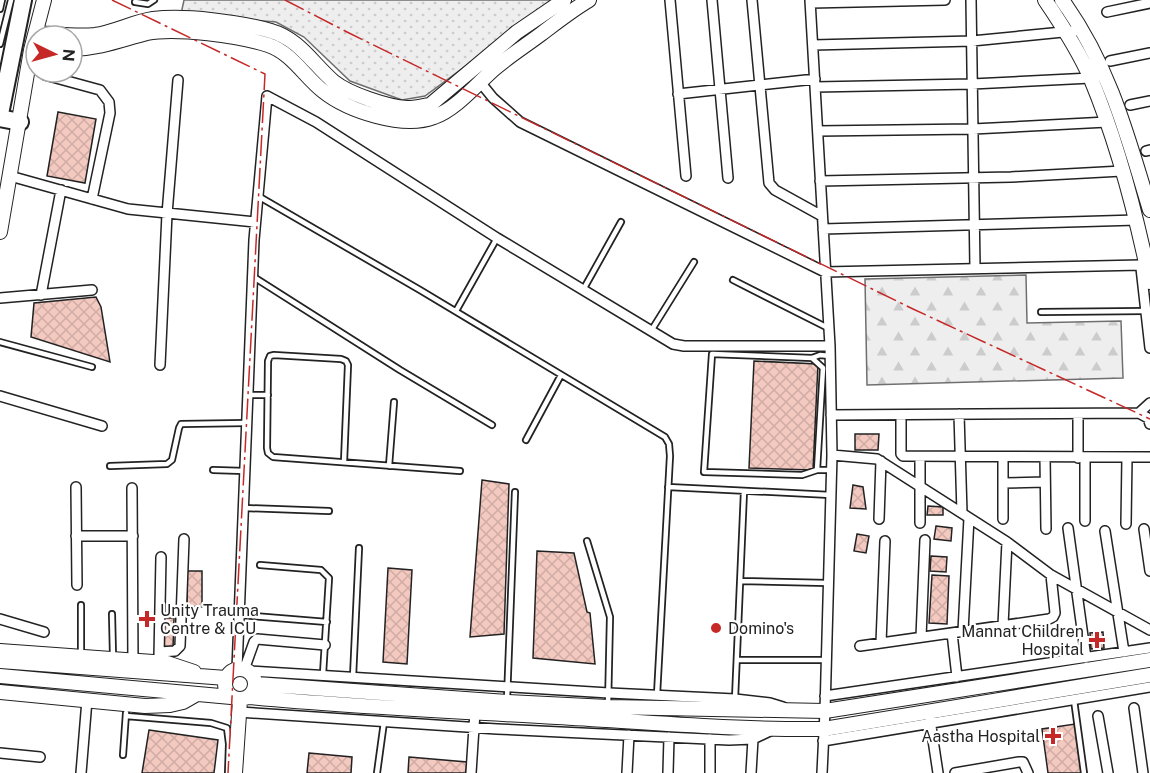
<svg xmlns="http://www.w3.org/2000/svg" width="1150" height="773" viewBox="0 0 1150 773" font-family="'Public Sans',sans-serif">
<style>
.grass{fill:url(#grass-dots);stroke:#6f6f6f;stroke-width:1.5}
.forest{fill:url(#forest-firs);stroke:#6f6f6f;stroke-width:1.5}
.building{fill:url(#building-cross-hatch);stroke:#222;stroke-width:1.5}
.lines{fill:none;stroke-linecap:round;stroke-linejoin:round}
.lane-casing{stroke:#222;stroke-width:8}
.street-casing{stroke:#222;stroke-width:12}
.secondary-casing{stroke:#222;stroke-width:16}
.highway-casing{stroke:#222;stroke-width:20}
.lane{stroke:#fff;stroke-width:4.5}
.street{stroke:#fff;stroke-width:9}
.secondary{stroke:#fff;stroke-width:14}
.highway{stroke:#fff;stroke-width:16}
.power{stroke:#c62828;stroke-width:1.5;stroke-dasharray:21 4.5 3 4.5;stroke-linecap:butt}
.poi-dot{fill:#c62828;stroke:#fff;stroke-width:2}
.labels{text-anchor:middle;stroke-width:4.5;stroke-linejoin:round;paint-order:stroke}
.poi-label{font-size:16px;fill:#222;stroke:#fff;text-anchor:start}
</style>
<defs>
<pattern id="grass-dots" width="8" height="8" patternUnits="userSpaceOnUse" patternTransform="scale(1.5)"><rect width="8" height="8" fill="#eee"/><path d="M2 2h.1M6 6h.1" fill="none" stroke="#ccc" stroke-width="1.8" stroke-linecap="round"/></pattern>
<pattern id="forest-firs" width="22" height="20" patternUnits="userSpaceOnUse" patternTransform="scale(1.5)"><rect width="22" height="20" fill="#eee"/><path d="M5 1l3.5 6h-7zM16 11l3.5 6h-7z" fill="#ccc"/></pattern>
<pattern id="building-cross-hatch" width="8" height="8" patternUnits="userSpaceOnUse" patternTransform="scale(1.5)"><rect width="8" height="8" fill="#f3c9c0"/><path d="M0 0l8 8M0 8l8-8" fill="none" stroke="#d0aca5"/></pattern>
</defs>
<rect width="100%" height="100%" fill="#fff"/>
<path class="grass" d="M184 0H555L425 96 402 100 350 81 304 37 276 22 181 14Z"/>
<path class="forest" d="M1026 275 1027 323 1121 321 1123 378 867 385 865 279Z"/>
<path class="building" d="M58 112 96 119 85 183 47 176Z
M96 297 101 307 110 362 31 337 34 303Z
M754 361 818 364 813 470 749 468Z
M855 434H879L878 450H855Z
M482 480 509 484 504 634 470 637Z
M853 485 863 487 866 509 850 508Z
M928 506 943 507V515H927Z
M936 526 952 528 951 541 934 539Z
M857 534 869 536 866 553 854 551Z
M537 551 574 553 587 612 590 613 595 664 533 658Z
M931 556 947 557 946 572 930 571Z
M388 568 412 570 407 664 383 662Z
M187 571H202V607L187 606Z
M932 575 949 576 947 624 929 623Z
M163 618H174L173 649H162Z
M1103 632 1104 648 1091 649 1090 633Z
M1075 724 1082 773H1048L1042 729Z
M149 730 218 740 214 773H142Z
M309 753 352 757 351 773H307Z
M409 757 467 762 466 773H408Z"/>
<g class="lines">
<g class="lane-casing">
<path id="lane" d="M135 2 148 4 154 0
M0 9 2 0
M0 44 11 0
M258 196 420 290 665 437 669 444 670 456 657 695
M252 276 400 370 492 425
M733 280 828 328
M583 290 621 222
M456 311 497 238
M1041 312 1145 311
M651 331 694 262
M0 342 92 367
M830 356 820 355 812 358 712 354 704 472 802 475 817 470H832
M812 358 823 368 817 470
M248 395H268
M526 440 561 375
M344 462 348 365 346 361 341 359 274 355 270 356 268 361 267 448 268 453 273 457 460 471
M110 466 167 464 172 460 179 428 181 424 246 423
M389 466 394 402
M213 470 245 471
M668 487 831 495
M244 508 329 511
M587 541 610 617 608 706
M260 565 321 570 329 578 323 674
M740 581 828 583
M112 614 113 656
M240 615 327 622
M81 656V605
M738 660H826
M353 677 359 548
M507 699 515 492
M735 699 744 491
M1074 700 1084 773
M126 716 211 723 227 728 229 744 228 773
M123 755 126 713
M377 773 384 722"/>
</g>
<g class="street-casing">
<path id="street" d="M670 0 686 176
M712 0 728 178
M752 0 769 183 775 190 822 216
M810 0 830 346 832 455 825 711 822 773
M971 0 975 268
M811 3 945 0
M1107 12 1150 3
M813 45 972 41 1083 30
M1110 61 1150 53
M45 75 100 90 109 102 110 113 92 199
M480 82 493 98 520 122 825 272 1141 265
M815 87 972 84 1091 78
M678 94 815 79
M1130 105 1150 101
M818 131 973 129 1107 122
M1146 151 1150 150
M10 176 128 209 255 222
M820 181 1011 177 1122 171
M823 229 1137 220
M1141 268 1150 348
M41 295 61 190
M0 298 92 290
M160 365 167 214 178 80
M0 396 102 426
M1139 413 1150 403
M959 414 962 513
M831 415 1139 413 1148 418 1150 424
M901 415V454L903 456 1150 457
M832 455 877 459 1007 542 1051 575 1150 630
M1003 457V519
M1045 457 1046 529
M1078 458V414
M1003 483 1045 482
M76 487 77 585
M132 488 133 662
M879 519 881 461
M1085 521V458
M920 523V457
M1126 524 1127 457
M1068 528 1086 658
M1144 529 1150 571
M1105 531 1124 652
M76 536H133
M0 619 44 632
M1003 625 1007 542
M963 631 969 518
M952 633 957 677
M921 637 925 540
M881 643 885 541
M860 646 1049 619 1053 617 1055 613 1051 575
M159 652 175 651 180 646 184 539
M159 656 161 557
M237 669 254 240 267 96 316 122 497 238 673 344 684 346H830
M244 670 254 642 257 639 325 645
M248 671 609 693 735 699 770 703 783 707
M825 696 1150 648
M1134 708 1143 773
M239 712 497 729 729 740 753 739 772 730
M1098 716 1108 773
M930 720 938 773
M823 741 1150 687
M0 753 40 757
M81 773 87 700
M471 773 475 712
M627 773 629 735
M668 773 669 737
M710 773V739
M751 773 753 739
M955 773 1019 762H1023L1028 773"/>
</g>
<g class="secondary-casing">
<path id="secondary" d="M1045 0C1062 25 1079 51 1091 79 1118 144 1136 214 1150 282
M1062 0C1109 65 1127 134 1150 210
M36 33C56 34 76 37 95 35 115 32 133 22 153 19 186 15 239 22 271 31 299 39 313 64 334 82 349 94 388 107 407 108 415 108 422 106 430 105L517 32 564 0
M72 49C101 48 120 40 147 33 176 27 240 36 268 45 292 53 304 76 323 91 348 111 403 129 434 117 455 110 477 84 494 69 509 56 525 46 541 34 557 22 572 10 589 0
M0 232 31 50 44 0
M0 651 167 663 194 672
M0 661 226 678
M225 684a15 15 0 1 1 30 0a15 15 0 1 1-30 0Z
M0 676 231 697
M256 684 507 702 608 707 825 711 1150 660
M0 692 145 706 170 705 183 702 197 694
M249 697C351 707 454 711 557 717 645 722 735 730 824 729L1150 675
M235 773 240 700"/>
</g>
<g class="highway-casing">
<path id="highway" d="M0 114 23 0
M0 118 20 122"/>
</g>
<use href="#lane" class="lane"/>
<use href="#street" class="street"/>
<use href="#secondary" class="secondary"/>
<use href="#highway" class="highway"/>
<path class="power" d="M112 0 265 74 228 773
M285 0 347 32 913 309 1150 419"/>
</g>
<g class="poi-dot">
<path d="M144 610h6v6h6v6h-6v6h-6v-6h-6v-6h6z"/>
<circle cx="716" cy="628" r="6"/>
<path d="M1094 631h6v6h6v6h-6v6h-6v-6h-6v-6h6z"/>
<path d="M1050 727h6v6h6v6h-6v6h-6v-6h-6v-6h6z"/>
</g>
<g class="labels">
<g class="poi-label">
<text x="160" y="616">Unity Trauma<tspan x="160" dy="18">Centre &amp; ICU</tspan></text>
<text x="728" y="634">Domino's</text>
<text x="1084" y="637" text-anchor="end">Mannat Children<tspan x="1084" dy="18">Hospital</tspan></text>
<text x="1040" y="742" text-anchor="end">Aastha Hospital</text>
</g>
</g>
<g transform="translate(54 54) rotate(95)"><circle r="28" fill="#ffffff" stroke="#a7a7a7" stroke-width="1.5"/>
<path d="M0-4.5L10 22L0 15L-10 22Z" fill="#c62828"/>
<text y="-9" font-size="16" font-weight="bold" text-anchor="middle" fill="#222222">N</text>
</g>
</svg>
